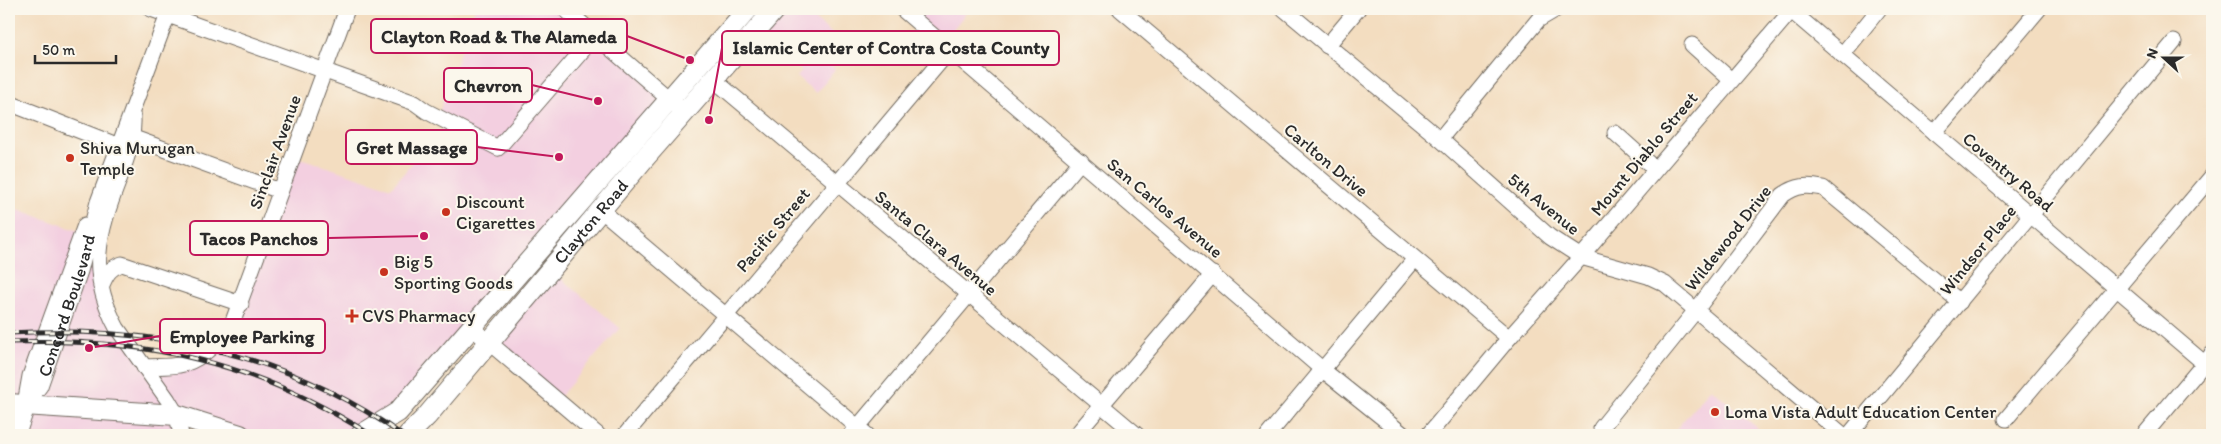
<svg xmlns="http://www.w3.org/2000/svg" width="2221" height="444" viewBox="0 0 2221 444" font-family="Itim,sans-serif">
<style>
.built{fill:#f3cfe0}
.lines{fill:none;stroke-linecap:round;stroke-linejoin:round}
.minor-casing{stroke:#71695f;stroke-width:17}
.major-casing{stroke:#71695f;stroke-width:22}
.minor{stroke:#fff;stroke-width:15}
.major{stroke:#fff;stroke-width:20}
.rail-casing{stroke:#2b2b2b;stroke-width:5}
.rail{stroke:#fbf7ec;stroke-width:3;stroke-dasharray:9;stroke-linecap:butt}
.poi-dot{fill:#c8321e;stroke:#fbf7ec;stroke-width:2}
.labels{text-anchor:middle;stroke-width:4;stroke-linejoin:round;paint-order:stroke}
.poi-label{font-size:18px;fill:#2b2b2b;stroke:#fbf7ec;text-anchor:start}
.street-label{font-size:18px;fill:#2b2b2b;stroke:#fbf7ec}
.leader{fill:none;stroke:#c2185b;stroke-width:2}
.callout-dot{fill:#c2185b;stroke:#fbf7ec;stroke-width:2}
.callout{fill:#fbf7ec;stroke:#c2185b;stroke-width:2}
.callout-label{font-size:19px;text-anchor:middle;font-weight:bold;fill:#2b2b2b}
</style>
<rect width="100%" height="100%" fill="#fbf7ec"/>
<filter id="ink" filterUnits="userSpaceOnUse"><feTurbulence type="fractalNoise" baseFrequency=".02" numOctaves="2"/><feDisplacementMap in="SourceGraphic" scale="10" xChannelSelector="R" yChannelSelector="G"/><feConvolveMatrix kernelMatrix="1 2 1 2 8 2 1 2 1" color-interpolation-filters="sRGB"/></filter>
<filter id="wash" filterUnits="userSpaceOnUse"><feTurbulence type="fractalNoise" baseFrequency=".0096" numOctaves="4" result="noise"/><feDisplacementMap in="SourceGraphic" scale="20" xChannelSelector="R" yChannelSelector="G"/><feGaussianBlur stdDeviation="1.12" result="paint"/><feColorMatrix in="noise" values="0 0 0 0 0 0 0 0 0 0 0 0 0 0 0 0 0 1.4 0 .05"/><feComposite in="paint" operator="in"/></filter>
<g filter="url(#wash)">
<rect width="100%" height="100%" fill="#f3ddc0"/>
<path class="built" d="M475 9H565L669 99 481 318 361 435H240L177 416 181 435H15L25 406 9 404V206L81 232 98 245 105 302 144 367 181 365 220 339 294 156 391 188 448 122 438 116Z
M775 9H802L835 36 819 55 835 69 816 93 797 77 802 71 752 34Z
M902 9H969L942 43Z
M551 270 620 328 557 400 489 343Z
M1711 388 1765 435H1671Z"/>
</g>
<g filter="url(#ink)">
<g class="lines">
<g class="minor-casing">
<g id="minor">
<path d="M151 9 415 103 426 111 498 148 595 36"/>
<path d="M565 9 677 106"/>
<path d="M902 9 1323 370 1404 435"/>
<path d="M1120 9 1509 338"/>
<path d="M1284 9 1440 139 1550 237 1581 257 1648 276 1665 284 1843 435"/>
<path d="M1789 9 2204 363"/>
<path d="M1692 45 1731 80"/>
<path d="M1327 46 1358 9"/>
<path d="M1842 55 1879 9"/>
<path d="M713 79 1137 435"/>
<path d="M9 103 119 146"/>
<path d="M133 117C134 142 127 156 119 180 98 234 87 273 117 328L168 400 177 415 181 435"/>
<path d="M1615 133 1655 169"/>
<path d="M1934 133 2039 9"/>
<path d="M134 138 280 191"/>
<path d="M1440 139 1538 20 1555 10"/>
<path d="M601 210 867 435"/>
<path d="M101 287C106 275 109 268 122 264L241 304"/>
<path d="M472 328 598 435"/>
<path d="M144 367C155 366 168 367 179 365 200 362 220 340 232 324L347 9"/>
<path d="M25 404 30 376 85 225"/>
<path id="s1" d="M25 405 40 386 80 271 98 202 170 9"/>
<path d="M2006 419 2212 176"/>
<path d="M1601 428 1697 309 1783 195C1797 185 1807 185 1823 188L1960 302"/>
<path d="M625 435 950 50"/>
<path d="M851 435 1081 161"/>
<path d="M1076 435 1213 274"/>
<path d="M1268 435 1414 260"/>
<path d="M1428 435 1509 338 1581 257 1791 11"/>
<path d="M1849 435 2174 42"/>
<path d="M2144 435 2212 354"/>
</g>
</g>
<g class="major-casing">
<g id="major">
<path d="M9 404 177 415 240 435"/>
<path d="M15 435 25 405"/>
<path d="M361 435 398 412 748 9"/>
<path id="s2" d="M408 435 427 416 643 160 775 9"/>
</g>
</g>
<use href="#minor" class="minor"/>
<use href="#major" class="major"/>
<g class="rail-casing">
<path id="rail" d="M9 333C149 325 286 352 402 435
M9 342C144 337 256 362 371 435"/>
</g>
<use href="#rail" class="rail"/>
</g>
</g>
<g class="poi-dot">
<circle cx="70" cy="158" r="5"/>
<circle cx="446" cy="212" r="5"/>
<circle cx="384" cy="272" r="5"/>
<path d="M349.5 308.5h5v5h5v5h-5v5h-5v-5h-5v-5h5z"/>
<circle cx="1715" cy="412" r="5"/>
</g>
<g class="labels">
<g class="poi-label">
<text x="80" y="154">Shiva Murugan<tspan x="80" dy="21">Temple</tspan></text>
<text x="456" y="208">Discount<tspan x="456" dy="21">Cigarettes</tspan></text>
<text x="394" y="268">Big 5<tspan x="394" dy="21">Sporting Goods</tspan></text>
<text x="362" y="322">CVS Pharmacy</text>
<text x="1725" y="418">Loma Vista Adult Education Center</text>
</g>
<g class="street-label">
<text transform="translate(275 152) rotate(-70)" y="6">Sinclair Avenue</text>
<text transform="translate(1644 154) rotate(-50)" y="6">Mount Diablo Street</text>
<text transform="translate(1326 160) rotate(40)" y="6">Carlton Drive</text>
<text transform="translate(2008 172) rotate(40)" y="6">Coventry Road</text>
<text transform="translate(1544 204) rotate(39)" y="6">5th Avenue</text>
<text transform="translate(1165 208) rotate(40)" y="6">San Carlos Avenue</text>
<text dy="6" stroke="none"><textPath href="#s2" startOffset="281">Clayton Road</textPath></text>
<text transform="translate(773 230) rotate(-50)" y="6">Pacific Street</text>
<text transform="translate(1728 238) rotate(-52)" y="6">Wildewood Drive</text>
<text transform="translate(936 243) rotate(40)" y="6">Santa Clara Avenue</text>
<text transform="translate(1978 250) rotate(-51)" y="6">Windsor Place</text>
<text dy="6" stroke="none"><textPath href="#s1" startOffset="109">Concord Boulevard</textPath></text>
</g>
</g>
<path class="leader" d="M690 60L627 36M709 120L722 48M598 101L532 85M559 157L477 147M424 236L328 238M89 348L160 336"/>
<g class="callout-dot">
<circle cx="690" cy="60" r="5"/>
<circle cx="709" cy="120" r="5"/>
<circle cx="598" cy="101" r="5"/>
<circle cx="559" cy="157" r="5"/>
<circle cx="424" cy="236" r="5"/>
<circle cx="89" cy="348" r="5"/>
</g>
<g class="callout">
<rect x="371" y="19" width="256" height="34" rx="5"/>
<rect x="722" y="31" width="337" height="34" rx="5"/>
<rect x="444" y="68" width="88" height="34" rx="5"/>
<rect x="346" y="130" width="131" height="34" rx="5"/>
<rect x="190" y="221" width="138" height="34" rx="5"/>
<rect x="160" y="319" width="165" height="34" rx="5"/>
</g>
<g class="callout-label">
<text x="499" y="43">Clayton Road &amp; The Alameda</text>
<text x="891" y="54">Islamic Center of Contra Costa County</text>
<text x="488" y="92">Chevron</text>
<text x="412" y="154">Gret Massage</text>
<text x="259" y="245">Tacos Panchos</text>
<text x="242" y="343">Employee Parking</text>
</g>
<rect width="2221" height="444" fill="none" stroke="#fbf7ec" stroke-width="30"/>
<g transform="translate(2164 58) rotate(291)" stroke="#fbf7ec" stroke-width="4" paint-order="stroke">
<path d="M0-4L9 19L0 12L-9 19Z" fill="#2b2b2b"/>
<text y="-8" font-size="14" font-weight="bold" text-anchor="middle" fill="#2b2b2b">N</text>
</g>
<path d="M35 55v8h81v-8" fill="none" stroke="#2b2b2b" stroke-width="2.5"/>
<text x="42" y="55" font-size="15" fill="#2b2b2b" stroke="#fbf7ec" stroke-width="4" paint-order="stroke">50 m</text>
</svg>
